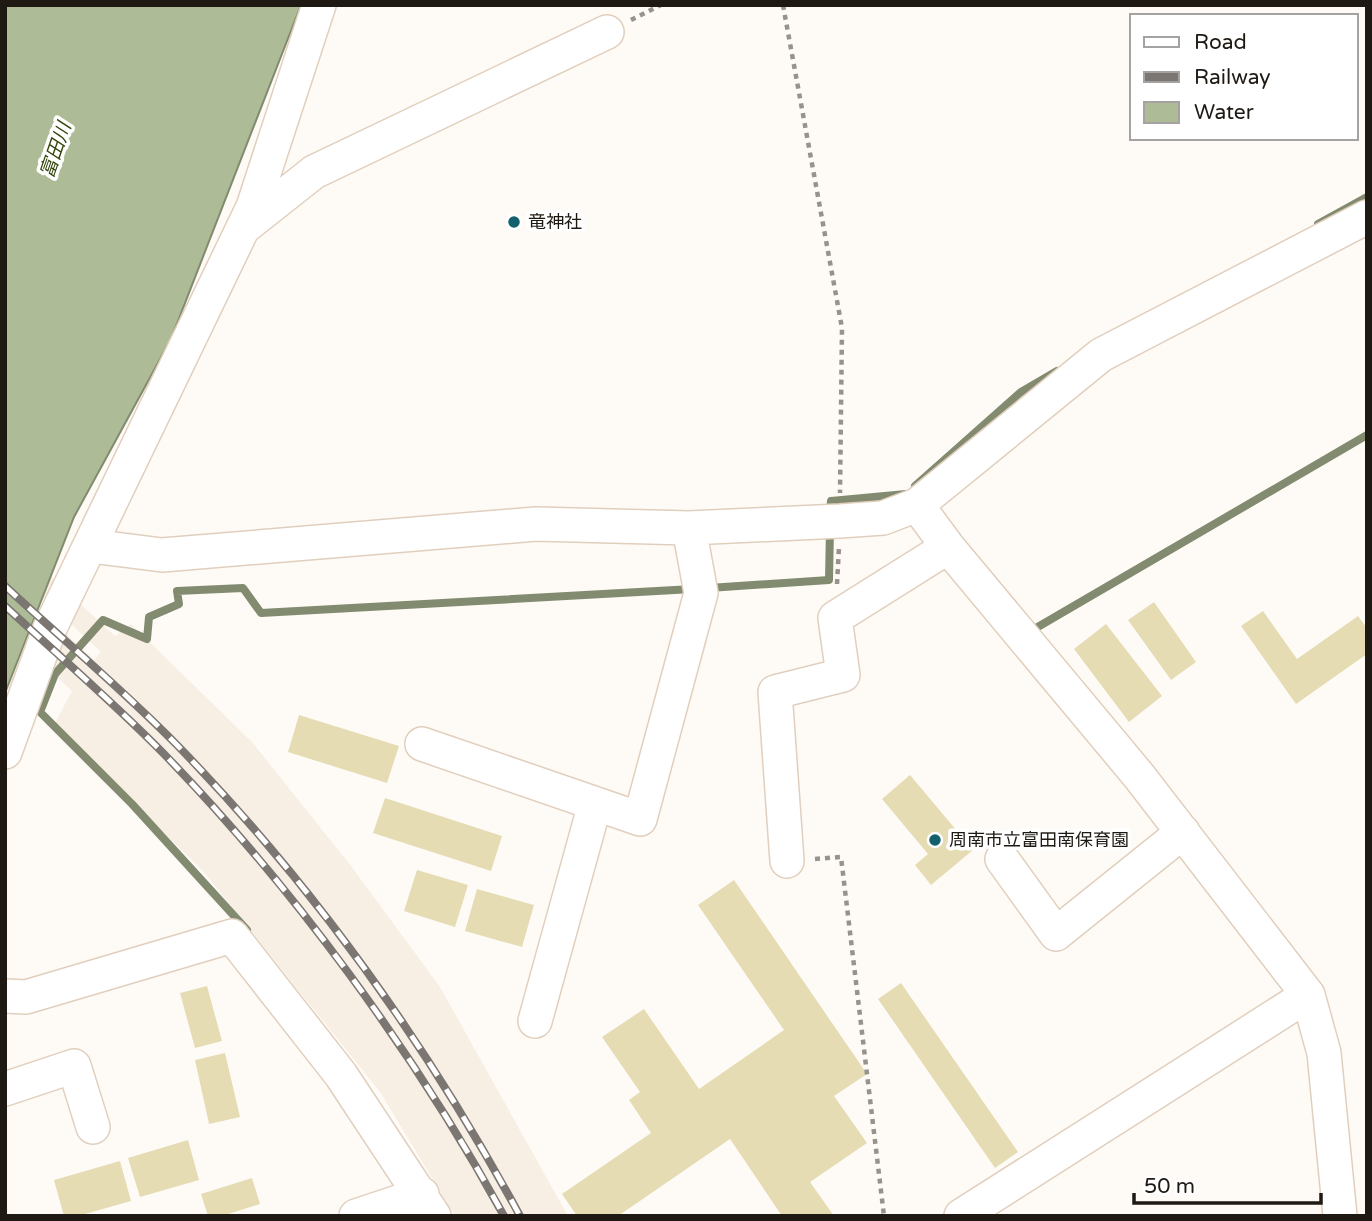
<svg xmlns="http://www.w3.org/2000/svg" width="1372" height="1221" viewBox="0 0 1372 1221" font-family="'Varela Round','Noto Sans JP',sans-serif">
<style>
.built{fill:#f7eee4}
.water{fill:#adbc97;stroke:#828b6f;stroke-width:2}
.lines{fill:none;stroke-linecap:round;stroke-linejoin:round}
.stream{stroke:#828b6f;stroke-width:8}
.building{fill:#e5dcb3}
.minor-casing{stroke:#e1cfbd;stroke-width:36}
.path{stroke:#97928d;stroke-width:4.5;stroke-dasharray:5 5;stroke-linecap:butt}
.minor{stroke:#fff;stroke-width:33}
.rail-casing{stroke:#7b7671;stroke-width:8}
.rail{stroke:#fff;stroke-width:5;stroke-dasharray:16;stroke-linecap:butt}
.poi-dot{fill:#15606d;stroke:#fff;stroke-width:2.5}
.labels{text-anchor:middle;stroke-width:7;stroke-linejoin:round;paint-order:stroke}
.poi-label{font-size:18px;fill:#1f1913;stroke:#fff;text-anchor:start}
.water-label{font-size:19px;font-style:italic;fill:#34460b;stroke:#fff}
</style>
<rect width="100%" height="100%" fill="#fefbf7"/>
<path class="built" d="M5 534 115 636 131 624 252 742 351 866 440 987 568 1216H455L380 1092 203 871 54 725 72 691 5 628V576L94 660 101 652 5 563Z"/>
<path class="water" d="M5 5H301L171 339 74 517 5 693Z"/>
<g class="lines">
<path class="stream" d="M1318 224 1367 197
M915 486 1021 392 1057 371
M830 515 831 501 906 494
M709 588 829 580 830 528
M1036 628 1367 435
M247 930 132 804 40 712 55 674 103 620 147 639 149 617 179 604 177 591 243 588 261 613 693 589"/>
</g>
<path class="building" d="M1154 602 1196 662 1171 680 1128 620Z
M1263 611 1297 659 1358 616 1367 628V654L1296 704 1241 626Z
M1106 624 1162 696 1129 722 1074 649Z
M299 715 399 746 387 783 288 752Z
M910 775 973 850 931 885 915 865 928 854 882 799Z
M385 798 502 836 491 871 373 833Z
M417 870 468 885 455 927 404 911Z
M734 880 867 1074 834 1096 867 1143 810 1182 834 1216H782L730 1139 618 1216H577L562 1194 651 1133 629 1100 640 1092 602 1037 644 1009 699 1089 784 1030 698 905Z
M477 889 534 905 522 947 465 931Z
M901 983 1018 1152 995 1168 878 999Z
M207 986 222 1041 195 1048 180 993Z
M225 1053 240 1117 209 1124 195 1060Z
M188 1140 199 1180 140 1197 128 1158Z
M120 1161 131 1201 78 1216H64L54 1180Z
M252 1178 260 1204 222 1216H208L201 1194Z"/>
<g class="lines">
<g class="minor-casing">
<path id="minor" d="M247 225 314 172 607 32
M917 505 948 547 1139 776 1308 995 1324 1053 1340 1216
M91 546 162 555 536 524 689 528 840 521 883 518 917 505 1101 355 1367 217
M422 744 640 819 701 593 689 528
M5 752 50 628 253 207 319 5
M1002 859 1056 934 1183 832
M787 861 775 692 843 675 835 618 948 547
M5 996 26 997 232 936 341 1075 434 1216
M535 1021 595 804
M5 1089 74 1066 93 1127
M356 1216 422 1194
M961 1216 1308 995"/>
</g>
<path class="path" d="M783 5 842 328 840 493
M631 20 661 5
M837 584 839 547
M815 859 841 857 884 1216"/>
<use href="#minor" class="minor"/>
<g class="rail-casing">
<path id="rail" d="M5 586C62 639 123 690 177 745 313 885 427 1044 520 1216
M5 606C58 655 114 703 164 754 293 887 415 1053 504 1216"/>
</g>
<use href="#rail" class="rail"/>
</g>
<g class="poi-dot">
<circle cx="514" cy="222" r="7"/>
<circle cx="935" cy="840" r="7"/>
</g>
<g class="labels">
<g class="poi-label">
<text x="528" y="228">竜神社</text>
<text x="949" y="846">周南市立富田南保育園</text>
</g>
<g class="water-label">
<text transform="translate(55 150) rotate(-71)" y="7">富田川</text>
</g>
</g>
<rect width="1372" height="1221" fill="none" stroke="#1f1913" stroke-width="14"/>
<rect x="1130" y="14" width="228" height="126" fill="#ffffff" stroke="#a5a3a1" stroke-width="2"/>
<rect x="1144" y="37" width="35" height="10" fill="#ffffff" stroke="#a5a3a1" stroke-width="2"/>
<text x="1194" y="49" font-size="21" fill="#1f1913">Road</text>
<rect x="1144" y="72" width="35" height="10" fill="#7b7671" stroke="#a5a3a1" stroke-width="2"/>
<text x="1194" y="84" font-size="21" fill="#1f1913">Railway</text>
<rect x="1144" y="102" width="35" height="21" fill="#adbc97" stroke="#a5a3a1" stroke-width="2"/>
<text x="1194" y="119" font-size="21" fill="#1f1913">Water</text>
<path d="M1134 1193v10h187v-10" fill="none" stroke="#1f1913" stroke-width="3.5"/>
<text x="1144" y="1193" font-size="21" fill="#1f1913" stroke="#ffffff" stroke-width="5" paint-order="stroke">50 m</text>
</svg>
